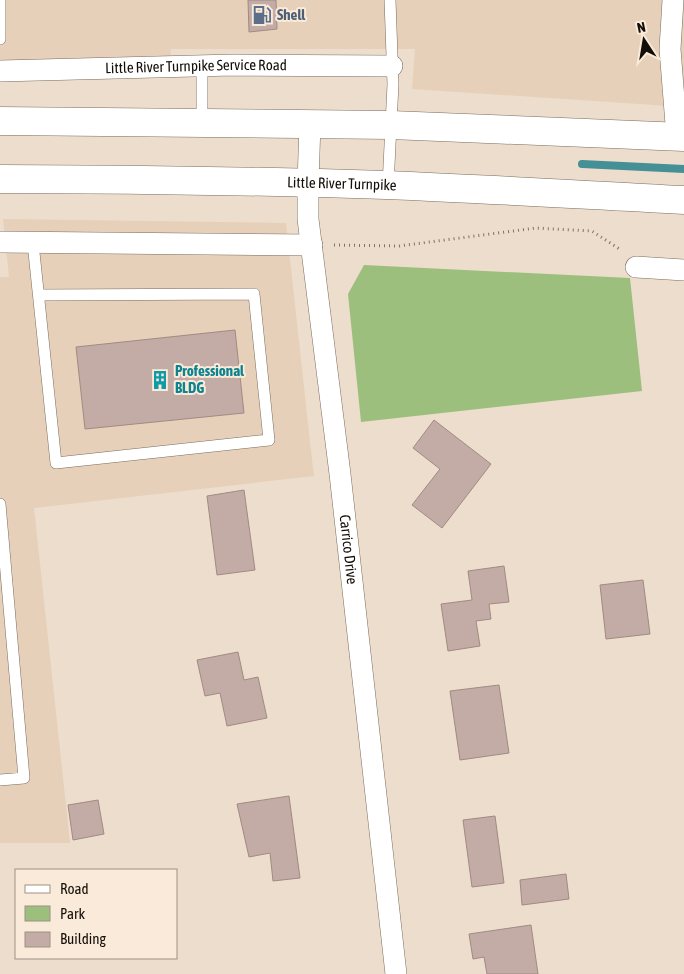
<svg xmlns="http://www.w3.org/2000/svg" width="684" height="974" viewBox="0 0 684 974" font-family="'Asap Condensed',sans-serif">
<style>
.built{fill:#e6d0b9}
.green{fill:#9cbf7d}
.lines{fill:none;stroke-linecap:round;stroke-linejoin:round}
.stream{stroke:#458f97;stroke-width:8}
.building{fill:#c4aca6;stroke:#a18a83}
.service-casing{stroke:#7b6c5d;stroke-width:12}
.minor-casing{stroke:#7b6c5d;stroke-width:22}
.primary-casing{stroke:#7b6c5d;stroke-width:29}
.path{stroke:#7e7368;stroke-width:3;stroke-dasharray:1 4;stroke-linecap:butt}
.service{stroke:#fff;stroke-width:11}
.minor{stroke:#fff;stroke-width:21}
.primary{stroke:#fff;stroke-width:28}
.labels{text-anchor:middle;stroke-width:4;stroke-linejoin:round;paint-order:stroke}
.service-label{font-size:15px;font-weight:bold;fill:#4e5e75;stroke:#faead9;text-anchor:start}
.street-label{font-size:15px;fill:#130e08;stroke:#faead9}
.culture-label{font-size:15px;font-weight:bold;fill:#0d838f;stroke:#faead9;text-anchor:start}
</style>
<rect width="100%" height="100%" fill="#edddcc"/>
<path class="built" d="M0 0H684V107L412 89 415 49H171L169 77H0Z
M3 219 286 223 313 469 314 476 34 508 70 843H0V277H9Z"/>
<path class="green" d="M364 265 630 278 642 391 361 422 348 294Z"/>
<g class="lines">
<path class="stream" d="M582 164 684 169"/>
</g>
<path class="building" d="M248 0H276L277 29 249 32Z
M235 330 244 413 85 429 76 347Z
M434 420 491 464 442 528 412 505 440 469 413 448Z
M244 490 255 570 217 575 207 496Z
M504 566 509 602 489 604 491 619 476 621 480 646 448 651 441 604 472 600 468 571Z
M643 580 650 634 606 639 600 585Z
M238 652 244 680 258 677 267 718 227 726 220 693 205 696 197 660Z
M499 685 509 753 460 760 450 691Z
M289 796 300 878 273 881 270 853 249 857 237 804Z
M98 800 104 834 73 840 68 805Z
M495 816 504 883 472 887 463 820Z
M566 874 569 899 522 905 520 880Z
M531 925 538 974H487L484 957 473 959 469 934Z"/>
<g class="lines">
<g class="service-casing">
<path id="service" d="M0 39V0
M202 66V124
M388 186 393 84 390 0
M33 243 56 463 269 440 254 294 39 295
M0 504 24 778 0 780"/>
</g>
<g class="minor-casing">
<g id="minor">
<path d="M673 0 670 49 677 137"/>
<path id="s1" d="M0 71 233 65 392 66"/>
<path id="s2" d="M310 124 308 183V219L340 474 396 974"/>
<path d="M0 242 312 245"/>
<path d="M636 267 684 270"/>
</g>
</g>
<g class="primary-casing">
<g id="primary">
<path d="M0 121 391 125 684 137"/>
<path id="s3" d="M0 179C129 179 257 181 386 185 485 189 585 195 684 200"/>
</g>
</g>
<path class="path" d="M334 245 399 246 536 228 592 231 621 250"/>
<use href="#service" class="service"/>
<use href="#minor" class="minor"/>
<use href="#primary" class="primary"/>
</g>
<defs>
<g id="fuel-bare" transform="scale(1.5)"><path d="M-5.5-6h7V0h2V4h1.3V-2.5L3-4.5l.8-.8L6-3V5H2.5V1h-1V6h-7ZM-4.2-4.7v3.2H.2V-4.7Z" fill="#5c6f8a" stroke="#faead9" stroke-width="2.5" paint-order="stroke"/></g>
<g id="building-bare" transform="scale(1.5)"><path d="M-4-6H4V6H1V3H-1V6H-4ZM-2.5-4.3h1.7v1.8h-1.7ZM.8-4.3h1.7v1.8H.8ZM-2.5-1h1.7V.8h-1.7ZM.8-1h1.7V.8H.8Z" fill="#0f9aa8" stroke="#faead9" stroke-width="2.5" paint-order="stroke"/></g>
</defs>
<g fill-rule="evenodd">
<use href="#fuel-bare" x="262" y="15"/>
<use href="#building-bare" x="160" y="380"/>
</g>
<g class="labels">
<g class="service-label">
<text x="277" y="20">Shell</text>
</g>
<g class="street-label">
<text dy="5" stroke="none"><textPath href="#s1" startOffset="196">Little River Turnpike Service Road</textPath></text>
<text dy="5" stroke="none"><textPath href="#s3" startOffset="342">Little River Turnpike</textPath></text>
<text dy="5" stroke="none"><textPath href="#s2" startOffset="428">Carrico Drive</textPath></text>
</g>
<g class="culture-label">
<text x="175" y="376">Professional<tspan x="175" dy="17">BLDG</tspan></text>
</g>
</g>
<rect x="15" y="869" width="162" height="90" fill="#faead9" stroke="#9e9285"/>
<rect x="25" y="885" width="25" height="8" fill="#ffffff" stroke="#9e9285"/>
<text x="60" y="894" font-size="15" fill="#130e08">Road</text>
<rect x="25" y="906" width="25" height="15" fill="#9cbf7d" stroke="#9e9285"/>
<text x="60" y="919" font-size="15" fill="#130e08">Park</text>
<rect x="25" y="932" width="25" height="15" fill="#c4aca6" stroke="#9e9285"/>
<text x="60" y="944" font-size="15" fill="#130e08">Building</text>
<g transform="translate(644 40) rotate(348)" stroke="#faead9" stroke-width="4" paint-order="stroke">
<path d="M0-4L9 19L0 12L-9 19Z" fill="#130e08"/>
<text y="-8" font-size="14" font-weight="bold" text-anchor="middle" fill="#130e08">N</text>
</g>
</svg>
